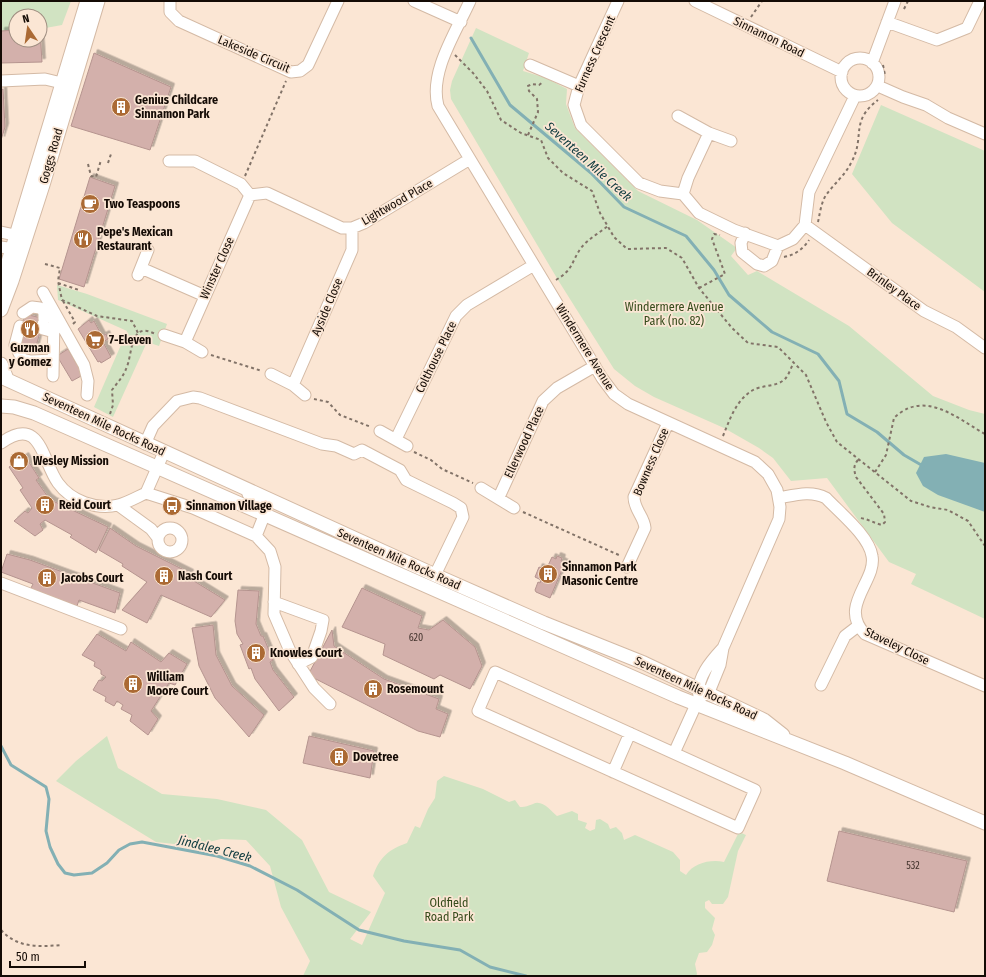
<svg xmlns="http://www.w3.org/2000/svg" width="986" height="977" viewBox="0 0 986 977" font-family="'Fira Sans Condensed',sans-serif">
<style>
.green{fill:#d1e3c2}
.water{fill:#83b0b4}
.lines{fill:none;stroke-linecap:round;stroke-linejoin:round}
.stream{stroke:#83b0b4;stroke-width:3}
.building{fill:#d3b0ab;stroke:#b5948f;filter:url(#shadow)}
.minor-casing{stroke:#d4baa5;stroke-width:13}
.major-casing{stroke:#d4baa5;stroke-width:15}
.path{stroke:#827368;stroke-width:2;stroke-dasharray:3 3;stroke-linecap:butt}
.minor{stroke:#fff;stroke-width:11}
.major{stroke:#fff;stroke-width:13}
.labels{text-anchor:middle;stroke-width:3.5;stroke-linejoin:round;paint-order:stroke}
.number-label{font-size:10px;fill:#44342e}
.street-label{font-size:12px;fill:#140b05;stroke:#fbe6d4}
.poi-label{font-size:12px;font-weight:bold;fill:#140b05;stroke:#fbe6d4;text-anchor:start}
.park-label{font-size:12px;fill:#354b1b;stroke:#fbe6d4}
.water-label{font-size:13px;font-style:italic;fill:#0f3b3f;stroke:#fbe6d4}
</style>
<defs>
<filter id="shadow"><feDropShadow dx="3.5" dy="-3.5" stdDeviation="0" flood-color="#0004"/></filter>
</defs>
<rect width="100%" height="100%" fill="#fbe6d4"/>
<path class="green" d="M1 1H71L62 25 40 29V16H16V30L1 31Z
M476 28 529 53 523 71 546 78 567 89 566 104 575 128 638 191 697 220 737 248 731 256 748 275 757 271 849 326 933 396 969 410 985 414V619L911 584 916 574 889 562 827 478 791 481 773 458 759 448 724 428 654 397 635 386 614 369 558 280 451 99 450 90 452 81Z
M881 105 985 151V292L892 223 852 174Z
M57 285 87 294 167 324 159 346 147 342 113 417 94 407 127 331 58 300Z
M107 736 118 768 162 794 217 799 266 810 302 840 329 892 371 912 350 939 362 945 385 893 373 876C379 858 389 849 407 843L415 826 420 828 428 809 435 798 437 781 444 776 483 789 509 802 515 800 520 807C527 807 527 806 533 804 542 799 551 811 557 816L572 811 578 814V820L587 823 585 828 590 831 595 829 596 820 600 819 608 824 610 829 616 827 622 833 624 840 635 835 673 852 680 860V871L686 875C693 863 711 859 724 862L739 832 746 835 738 851 728 897 723 904H712L709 900 705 902V908L715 918 712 929 715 935 712 945 707 952 699 953 695 964 697 974 696 976H303L310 961 281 907 270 866 246 840 221 839 192 846 156 842 56 781 76 761Z"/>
<path class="water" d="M946 454 985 463V512L938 495 923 486 916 473 924 457Z"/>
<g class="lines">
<path class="stream" d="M471 38 510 105 591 173 624 207 686 236 714 270 729 295 772 332 818 354 839 381 847 414 877 432 904 455 923 466
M1 746 11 765 46 787 49 799 46 831 50 847 58 864 65 873 74 875 92 873 107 863 119 850 130 844 142 842 217 856 250 866 297 890 359 930 404 941 460 950 490 967 526 976"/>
</g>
<path class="building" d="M16 30V40H40V32L42 62 1 63V31Z
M94 53 171 87 150 150 71 126Z
M3 89 5 127 1 140V90Z
M90 177 115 186 84 287 59 279Z
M25 314 41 318 38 331 40 332 35 350 21 346 22 343 17 341Z
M89 320 91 323 94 321 102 336 106 334 108 339 103 342 111 357 101 363 100 361 98 362 78 329Z
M68 349 83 375 72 381 57 356Z
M25 456 39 478 36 480 48 497 53 501 108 527 96 553 70 537 72 535 45 520 40 524 43 530 35 536 14 521 25 511 28 513 32 508 20 490 23 488 9 467Z
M110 528 136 546 190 573 189 578 225 600 211 617 161 595 147 623 122 610 147 582 122 566 123 564 99 550Z
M7 554 30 560 120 593 115 613 79 600 77 606 30 590 33 584 1 572Z
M557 556 562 558 561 561 565 563 550 598 536 592 535 590 538 582 540 583 541 580 535 577 539 567 546 570 552 557 556 559Z
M362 588 422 616 418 628 429 630 443 620 475 647 482 666 470 689 440 675 434 679 383 655 385 644 342 627Z
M238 590 259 591 256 624 261 636H263L273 660 270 662 273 670 294 697 279 711 255 679 251 668 249 669 240 645 243 644 237 634 235 621Z
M213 625 216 655 232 686 264 715 249 737 215 698 199 666 192 628Z
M332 630 334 646 358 662 384 679 439 699 436 709 448 714 440 737 418 731 308 675Z
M97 634 126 651 131 642 161 662 169 653 187 664 175 685 169 683 151 711 158 719 148 735 130 721 132 715 121 709 123 705 117 701 114 706 105 701 106 697 93 690 99 680 102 681 106 677 101 674V670L94 666 95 662 82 655Z
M309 736 374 751 370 778 303 763Z
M839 831 967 861 954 912 827 881Z"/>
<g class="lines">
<g class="minor-casing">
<path id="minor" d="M170 1V12L179 21 291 72 300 71 308 65 338 1
M414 1 461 22
M470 1C456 32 429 72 438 106L602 378 614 394 628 404 755 462 768 474 777 490 780 507 779 519 723 648 720 665 709 692 699 698 674 753
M618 1 579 86 574 105 581 125 639 183 660 191 683 194 699 213 734 230 778 246 793 239 805 225 809 192 855 96
M695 1 842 72
M887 22 937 40 967 28 980 1
M841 77a19 19 0 1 1 38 0a19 19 0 1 1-38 0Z
M872 63 895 1
M530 65 579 86
M1 81 45 79 70 85
M878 86 903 97 926 105 948 118 985 134
M678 116 709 133 731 141
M169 161H195L241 184 250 195 267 193 342 228H352L364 223 470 159
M683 194 688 178 709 133
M805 225 924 311 956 327 985 348
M1 232 24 237
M745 233 741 243 742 252 757 264 764 266 772 261 778 246
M1 247 20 250
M141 268 205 296
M138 275 148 250
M43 292 84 365 88 381 87 395
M23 313 32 307 40 308 44 312V319
M43 324V329L54 332
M20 326 15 345 22 359 31 361 53 360
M164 335 185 342 202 352
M185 342 250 195
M271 374 293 385 305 395
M53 376 54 314
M293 385 352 250V228
M380 431 407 446
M396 439 456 316 467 305 534 265
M1 443C41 414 42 461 58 483 71 501 96 510 118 505 127 503 137 497 146 493
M145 444 153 426 177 401 193 397 200 398 322 444 336 446 354 454 362 450 400 470 406 480 453 503 461 508 463 517 435 575
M164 452 146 493 193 508 256 536 266 511 264 505 248 494
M481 488 514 508
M499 497 543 401 557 388 595 366
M779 498C795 495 811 490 826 498 840 513 869 536 872 556 877 581 838 606 865 634L985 686
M118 505 151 529 158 538
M158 540a12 12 0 1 1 24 0a12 12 0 1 1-24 0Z
M256 536 270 551 275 567 274 614 290 651 314 688 330 704
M627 567 645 528C644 516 634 510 634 497L668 423
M1 583 121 629
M274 602 323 620 321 631 312 657 298 664
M495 672 755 790 738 828 478 711Z
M821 685 845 636 858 626
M699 696C696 678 711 661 722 649
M613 772 630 733"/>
</g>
<g class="major-casing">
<path id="major" d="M1 285 87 1
M1 310 12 281 43 185 98 1
M1 364 7 379
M1 377 435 575 544 623 644 663 764 720 783 735
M1 406 14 407 34 413 678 697 845 763 985 823"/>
</g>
<path class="path" d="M904 9 908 1
M751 17 762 1
M455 55 473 73 487 91 501 120 521 133 541 140 548 158 563 173 592 191 600 213 614 237 627 249 666 248 682 258 699 288 732 328 748 343 778 347 806 375 826 422 837 442 911 501 930 507 948 510 968 521 985 546
M883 65 885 75
M528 135 538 112 537 99 529 91 528 86 532 84 539 85 543 82
M108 163 111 154
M88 164 91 176 96 177 101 160
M245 176 286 81
M818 222C820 213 821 203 826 195 834 184 845 175 851 163 866 136 849 122 878 100
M784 257C795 255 803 249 809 240
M45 264 60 268 58 281 62 300 97 316 132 321 138 333
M556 280C574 269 571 262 581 248 588 239 599 233 608 226
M58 283 79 290
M699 288 725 274 712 239 714 234 720 235
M63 301 75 322 73 324
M211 355 262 371
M314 399 328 402 340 415 371 427
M110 414 113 405 112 390C117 383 123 377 126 369 133 355 129 320 155 334
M723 436C730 419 736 400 753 390 762 385 777 387 785 379 789 375 791 367 794 362
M414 452 431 460 442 469 473 483
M858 460C853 466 854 470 856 477L884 514 885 522 882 525C874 523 868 519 860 518
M875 472 886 455 894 418C898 414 904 410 909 408 936 398 963 422 985 434
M523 512 621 556
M1 930C17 948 39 947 61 945"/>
<use href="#minor" class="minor"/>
<use href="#major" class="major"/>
</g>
<defs>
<g id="building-disc" transform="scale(1)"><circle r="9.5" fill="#ab6a34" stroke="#fbe6d4"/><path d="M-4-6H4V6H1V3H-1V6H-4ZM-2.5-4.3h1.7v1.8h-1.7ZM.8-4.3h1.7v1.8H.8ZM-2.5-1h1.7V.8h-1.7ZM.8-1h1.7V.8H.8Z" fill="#fff"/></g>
<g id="cafe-disc" transform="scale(1)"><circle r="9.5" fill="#ab6a34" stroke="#fbe6d4"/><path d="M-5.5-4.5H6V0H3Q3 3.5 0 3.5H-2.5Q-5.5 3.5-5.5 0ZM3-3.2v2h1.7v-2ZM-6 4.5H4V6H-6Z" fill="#fff"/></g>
<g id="restaurant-disc" transform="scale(1)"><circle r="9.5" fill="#ab6a34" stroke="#fbe6d4"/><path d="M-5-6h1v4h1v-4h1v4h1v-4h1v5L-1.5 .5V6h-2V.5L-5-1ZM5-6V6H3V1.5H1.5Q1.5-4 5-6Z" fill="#fff"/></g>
<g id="supermarket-disc" transform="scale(1)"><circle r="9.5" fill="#ab6a34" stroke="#fbe6d4"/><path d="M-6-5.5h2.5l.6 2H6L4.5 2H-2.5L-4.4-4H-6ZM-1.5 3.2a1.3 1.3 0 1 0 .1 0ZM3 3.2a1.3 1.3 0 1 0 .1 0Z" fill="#fff"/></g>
<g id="shop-disc" transform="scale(1)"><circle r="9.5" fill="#ab6a34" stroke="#fbe6d4"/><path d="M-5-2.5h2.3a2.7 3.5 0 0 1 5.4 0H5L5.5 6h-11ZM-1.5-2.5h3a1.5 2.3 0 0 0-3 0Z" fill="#fff"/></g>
<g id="bus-disc" transform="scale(1)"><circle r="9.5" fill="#ab6a34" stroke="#fbe6d4"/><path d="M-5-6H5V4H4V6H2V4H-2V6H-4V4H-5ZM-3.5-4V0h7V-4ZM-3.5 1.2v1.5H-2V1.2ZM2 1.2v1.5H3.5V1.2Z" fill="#fff"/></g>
</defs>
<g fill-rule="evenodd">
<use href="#building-disc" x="121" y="107"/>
<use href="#cafe-disc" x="90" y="204"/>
<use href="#restaurant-disc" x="83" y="239"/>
<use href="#restaurant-disc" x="30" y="329"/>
<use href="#supermarket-disc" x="95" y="340"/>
<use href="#shop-disc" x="19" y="461"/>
<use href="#building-disc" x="45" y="505"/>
<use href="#bus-disc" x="172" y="506"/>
<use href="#building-disc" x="548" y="574"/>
<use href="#building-disc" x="164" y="576"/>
<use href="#building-disc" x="47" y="578"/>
<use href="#building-disc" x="256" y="653"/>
<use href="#building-disc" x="133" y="684"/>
<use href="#building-disc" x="373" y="689"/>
<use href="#building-disc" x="339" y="757"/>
</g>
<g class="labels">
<g class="number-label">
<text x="416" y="641">620</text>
<text x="913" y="869">532</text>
</g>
<g class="street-label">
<text transform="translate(769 37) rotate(26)" y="4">Sinnamon Road</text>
<text transform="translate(254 54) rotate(23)" y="4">Lakeside Circuit</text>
<text transform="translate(595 54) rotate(-66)" y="4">Furness Crescent</text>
<text transform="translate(51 156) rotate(-74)" y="4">Goggs Road</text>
<text transform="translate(397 202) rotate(-30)" y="4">Lightwood Place</text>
<text transform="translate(217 268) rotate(-66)" y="4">Winster Close</text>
<text transform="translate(894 289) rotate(36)" y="4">Brinley Place</text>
<text transform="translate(327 307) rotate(-67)" y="4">Ayside Close</text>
<text transform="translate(585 347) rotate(58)" y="4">Windermere Avenue</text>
<text transform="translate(436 357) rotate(-64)" y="4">Colthouse Place</text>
<text transform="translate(104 424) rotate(25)" y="4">Seventeen Mile Rocks Road</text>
<text transform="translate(524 442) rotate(-65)" y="4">Ellerwood Place</text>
<text transform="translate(651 462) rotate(-67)" y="4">Bowness Close</text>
<text transform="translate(399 559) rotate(24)" y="4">Seventeen Mile Rocks Road</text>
<text transform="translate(897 646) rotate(26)" y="4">Staveley Close</text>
<text transform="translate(696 688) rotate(25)" y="4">Seventeen Mile Rocks Road</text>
</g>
<g class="poi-label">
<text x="135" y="104">Genius Childcare<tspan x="135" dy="14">Sinnamon Park</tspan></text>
<text x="104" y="208">Two Teaspoons</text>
<text x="97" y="236">Pepe's Mexican<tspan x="97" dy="14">Restaurant</tspan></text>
<text x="109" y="344">7-Eleven</text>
<text x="30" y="352" text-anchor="middle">Guzman<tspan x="30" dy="14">y Gomez</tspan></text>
<text x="33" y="465">Wesley Mission</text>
<text x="59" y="509">Reid Court</text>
<text x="186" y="510">Sinnamon Village</text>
<text x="562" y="571">Sinnamon Park<tspan x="562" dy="14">Masonic Centre</tspan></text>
<text x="178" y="580">Nash Court</text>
<text x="61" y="582">Jacobs Court</text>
<text x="270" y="657">Knowles Court</text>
<text x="147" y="681">William<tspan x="147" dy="14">Moore Court</tspan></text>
<text x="387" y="693">Rosemount</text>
<text x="353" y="761">Dovetree</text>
</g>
<g class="park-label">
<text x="674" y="311">Windermere Avenue<tspan x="674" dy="14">Park (no. 82)</tspan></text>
<text x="449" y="907">Oldfield<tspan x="449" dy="14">Road Park</tspan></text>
</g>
<g class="water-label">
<text transform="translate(589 161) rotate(42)" y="5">Seventeen Mile Creek</text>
<text transform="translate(215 848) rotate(14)" y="5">Jindalee Creek</text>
</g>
</g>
<rect width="986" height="977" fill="none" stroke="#140b05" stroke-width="4"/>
<g transform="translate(28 28) rotate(347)"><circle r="19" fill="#fbe6d4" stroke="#9f8e81"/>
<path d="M0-3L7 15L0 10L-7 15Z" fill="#ab6a34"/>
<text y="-6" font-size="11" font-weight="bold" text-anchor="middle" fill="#140b05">N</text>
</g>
<path d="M10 961v6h75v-6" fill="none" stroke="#140b05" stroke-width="2"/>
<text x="16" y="961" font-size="12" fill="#140b05" stroke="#fbe6d4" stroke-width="3" paint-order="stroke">50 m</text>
</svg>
